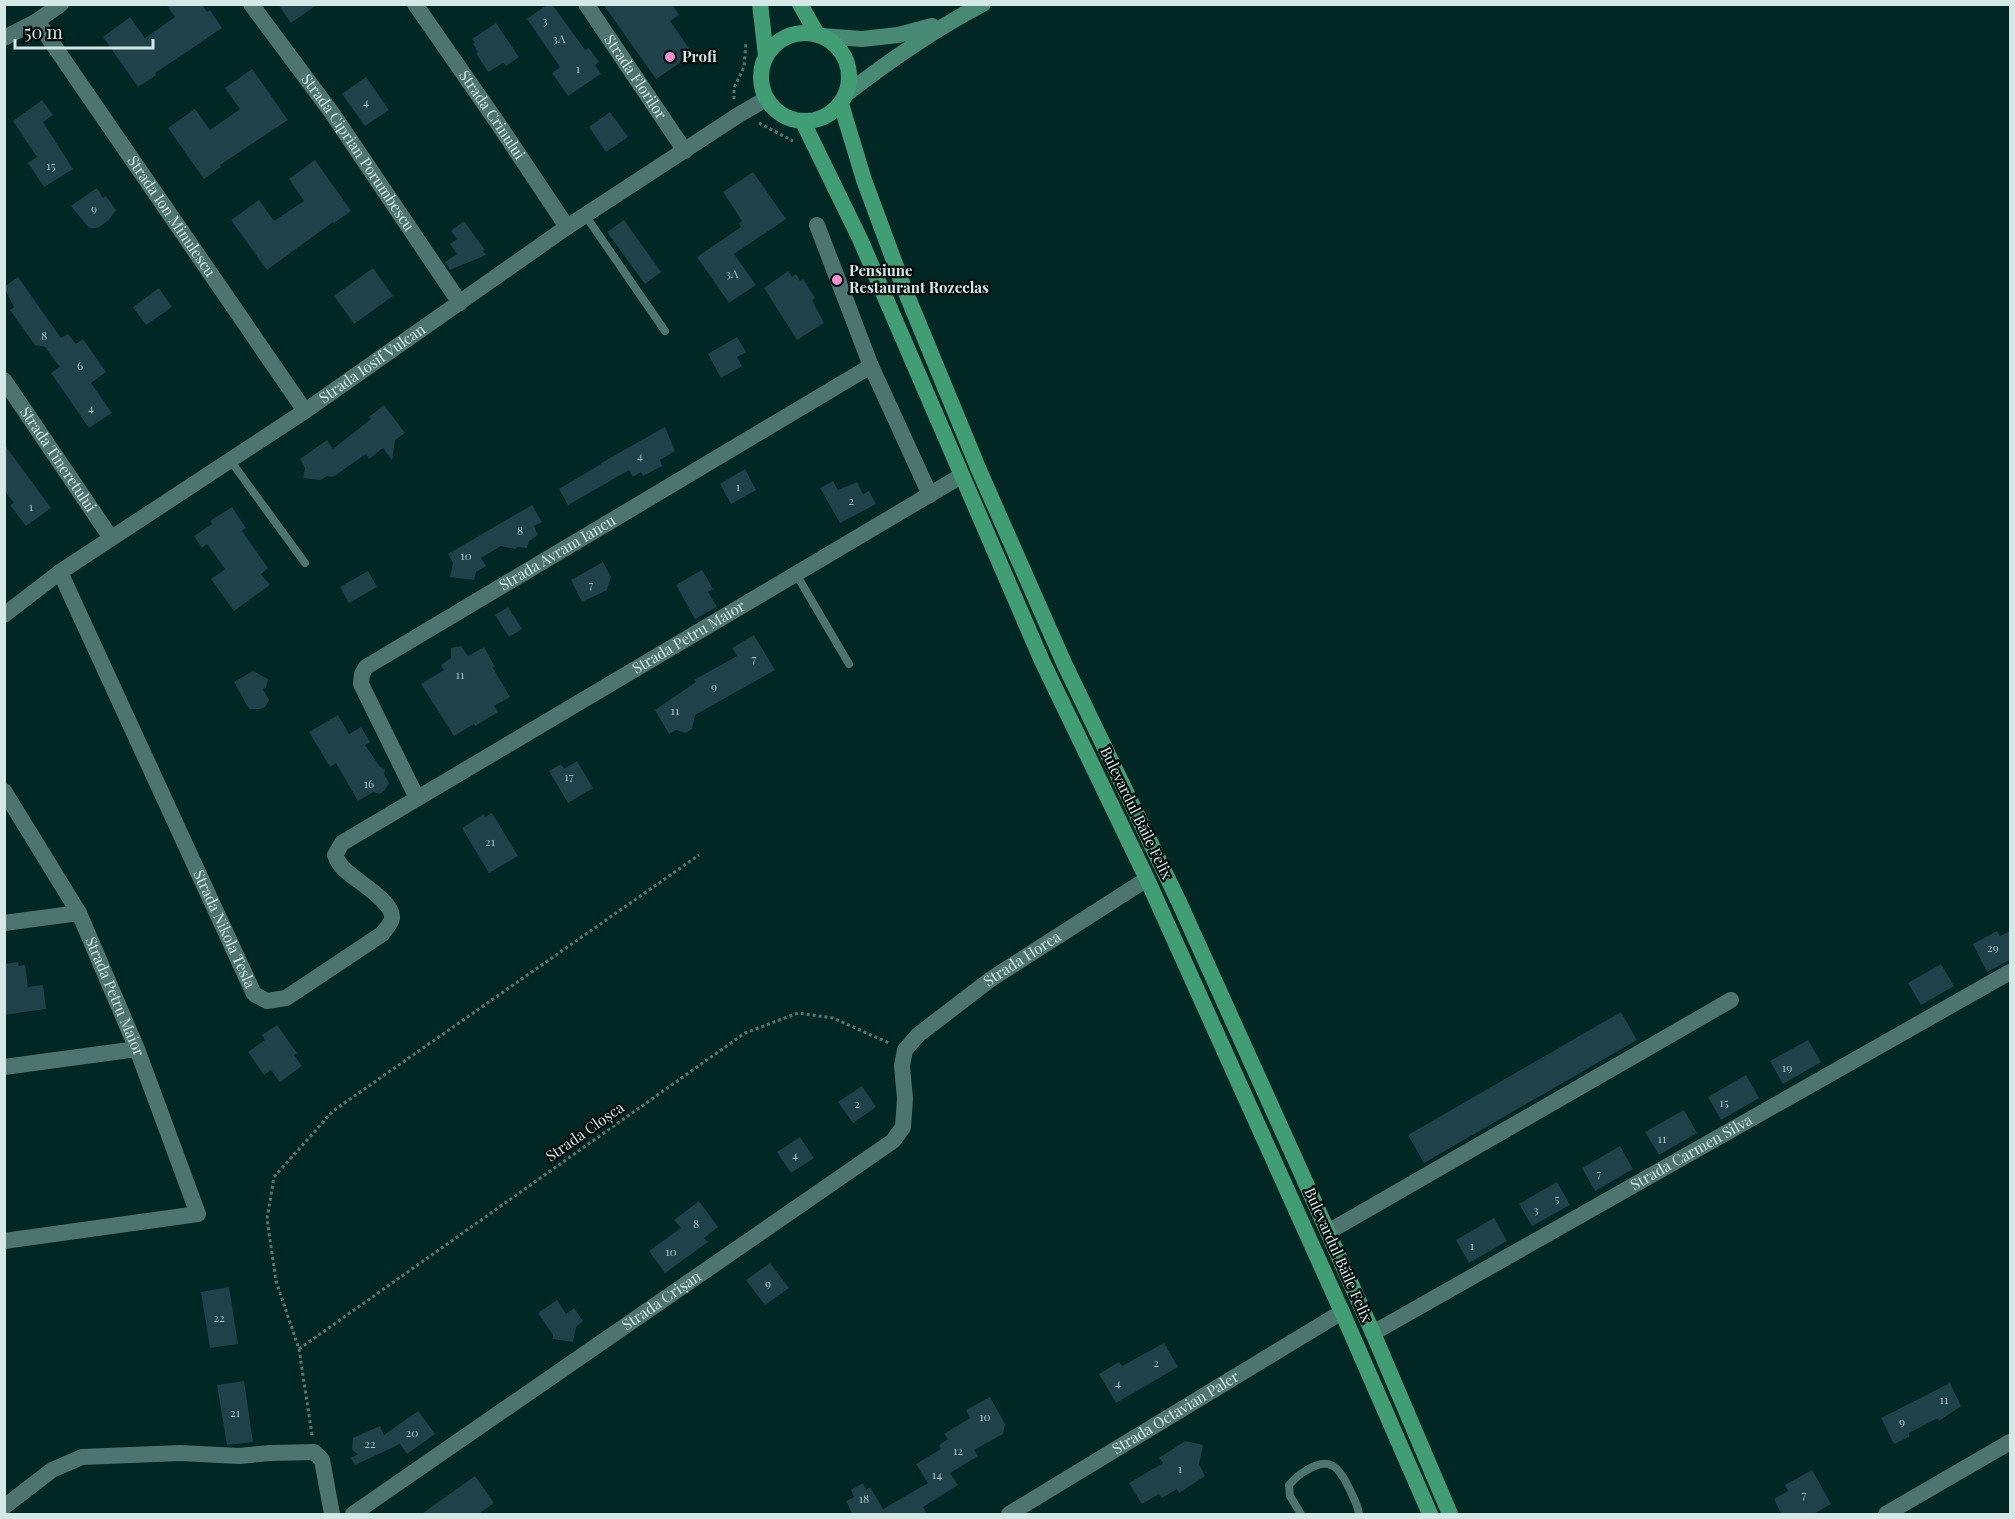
<svg xmlns="http://www.w3.org/2000/svg" width="2015" height="1519" viewBox="0 0 2015 1519" font-family="'Playfair Display',serif">
<style>
.building{fill:#1e414a}
.lines{fill:none;stroke-linecap:round;stroke-linejoin:round}
.path{stroke:#567573;stroke-width:3;stroke-dasharray:3 3;stroke-linecap:butt}
.service{stroke:#4e7470;stroke-width:8}
.minor{stroke:#4e7470;stroke-width:16}
.secondary{stroke:#478972;stroke-width:16}
.primary{stroke:#409d74;stroke-width:16}
.poi-dot{fill:#f690d0;stroke:#010d0b;stroke-width:2}
.labels{text-anchor:middle;stroke-width:4.5;stroke-linejoin:round;paint-order:stroke}
.number-label{font-size:12px;fill:#a6bebf}
.poi-label{font-size:15px;font-weight:bold;fill:#d4e8e6;stroke:#010d0b;text-anchor:start}
.street-label{font-size:15px;fill:#d4e8e6;stroke:#010d0b}
</style>
<rect width="100%" height="100%" fill="#002724"/>
<path class="building" d="M166 4H202L207 12 210 10 222 28 155 73 156 75 138 87 103 37 130 17 145 38 175 17Z
M278 4H318L291 23Z
M548 4H552L585 50 589 48 599 62 595 65 601 74 568 96 552 73 560 67 527 19Z
M603 4H672L679 15 670 21 693 54 656 79Z
M496 23 519 57 506 66 503 63 488 72 476 53 478 52 473 44 475 43 472 39Z
M252 69 288 120 220 165 221 167 204 179 168 128 195 109 210 130 240 109 225 88Z
M366 77 389 110 365 126 342 94Z
M42 100 53 115 43 122 73 169 44 187 28 163 37 157 13 121Z
M610 112 628 137 606 152 589 127Z
M315 160 351 211 334 223 333 222 267 270 231 220 259 200 274 221 304 201 289 179Z
M753 172 786 219 734 254 756 285 729 303 697 257 741 227 739 223 742 221 723 192Z
M97 188 103 198 106 196 116 210 109 220 98 228H89L71 206Z
M624 220 661 272 645 284 607 232Z
M464 221 485 250 483 251 486 255 450 270 445 262 457 254 450 244 457 239 451 231Z
M373 268 393 296 354 324 334 296Z
M788 271 792 277 796 274 800 281 803 279 815 298 812 300 824 323 797 340 764 288Z
M18 277 61 338 68 334 76 344 83 339 106 372 91 383 112 413 89 428 51 373 60 367 45 347 35 345 10 310 14 307 4 287Z
M159 288 172 307 146 325 133 307Z
M737 337 746 352 737 357 742 366 721 378 708 354Z
M384 405 405 433 395 440 392 460 383 448 369 459 366 454 333 477 327 476 321 480 303 478 305 468 300 459 327 440 333 449 371 419 369 417Z
M665 427 675 451 660 460 662 466 643 476 641 472 633 477 629 470 568 505 559 489 601 464V463Z
M4 444 51 508 26 526 10 505 14 503 4 490Z
M745 469 756 490 731 504 720 484Z
M833 481 838 490 857 482 863 494 869 491 876 504 840 523 820 488Z
M532 505 542 522 534 526 538 535 529 541 527 548 518 547 515 549 501 546 481 558 486 566 476 572 474 580 450 577 453 563 448 554Z
M232 507 246 528 242 531 268 568 261 574 270 585 234 611 211 579 225 569 207 544 202 548 194 536 212 524 210 521Z
M603 562 611 577 607 590 582 602 571 580Z
M702 570 713 589 708 592 717 607 695 619 676 585Z
M368 571 377 587 349 603 340 587Z
M508 607 522 629 509 637 495 615Z
M754 635 775 670 695 715 692 729 685 733 676 730 669 734 655 710 696 682 694 680 737 656 732 648Z
M461 646 468 656 484 647 495 667 493 668 510 697 494 706 498 712 475 726 474 724 454 736 421 684 444 670 441 665 451 658V648Z
M253 671 268 679 266 688 263 689 269 700 265 707 260 709H249L234 682Z
M338 715 349 734 361 727 370 742 365 745 380 767 385 769 384 774 389 783 385 790 380 794 373 792 358 801 336 763 330 767 309 732Z
M577 761 593 788 568 803 549 771 561 764 564 769Z
M492 813 518 856 489 873 462 828 484 814 485 817Z
M1997 931 2000 936 2010 931V960L1987 972 1973 944Z
M18 962 19 966 25 965 28 987 43 985 46 1009 4 1015V964Z
M1941 964 1954 986 1921 1005 1908 983Z
M1621 1012 1637 1040 1424 1163 1408 1135Z
M277 1025 297 1053 294 1055 302 1066 280 1082 271 1070 264 1075 248 1052 265 1040 262 1035Z
M1808 1040 1821 1062 1783 1084 1770 1061Z
M1746 1075 1759 1098 1721 1120 1708 1097Z
M862 1086 876 1107 853 1123 838 1102Z
M1684 1110 1697 1133 1659 1155 1645 1132Z
M800 1137 814 1158 791 1173 777 1152Z
M1620 1146 1633 1169 1595 1191 1582 1168Z
M1557 1182 1570 1205 1532 1226 1519 1204Z
M699 1201 718 1227 704 1238 708 1242 665 1273 649 1251 681 1228 674 1220Z
M1494 1218 1507 1241 1469 1263 1456 1240Z
M770 1263 789 1288 765 1305 746 1280Z
M229 1287 238 1344 210 1348 201 1292Z
M557 1300 566 1314 574 1308 583 1321 576 1327 573 1342 553 1339V1335L538 1313Z
M1164 1343 1178 1367 1116 1403 1099 1374 1119 1362 1122 1366Z
M244 1381 253 1442 227 1445 217 1385Z
M1950 1383 1961 1406 1939 1421 1938 1418 1909 1433V1437L1894 1444 1881 1418Z
M990 1397 1005 1424 1003 1434 974 1450 978 1456 950 1473 958 1485 923 1507 927 1515H853L846 1501 854 1497 851 1490 863 1483 866 1490 870 1487 883 1509 928 1483 916 1464 941 1449 939 1445 948 1439 944 1434 970 1418 966 1410Z
M418 1411 435 1434 407 1454 400 1444 355 1465 351 1458 358 1454 352 1450 353 1438 380 1426 384 1435Z
M1185 1441 1203 1445 1199 1464 1205 1476 1179 1493 1177 1489 1162 1498 1159 1494 1142 1504 1129 1483 1163 1463 1159 1458Z
M1812 1470 1831 1504 1812 1515H1782L1774 1499 1788 1491 1785 1485Z
M475 1476 494 1503 477 1515H420Z"/>
<g class="lines">
<path class="path" d="M734 99V88L744 67 746 42
M759 123 793 141
M299 1349 745 1033 798 1013 833 1018 889 1043
M312 1435 299 1349 276 1281 267 1219 274 1177 333 1111 699 855"/>
<path class="service" d="M585 215 665 331
M230 460 305 563
M796 574 849 664
M1301 1514 1290 1496 1289 1485C1295 1478 1299 1474 1307 1470 1330 1456 1339 1467 1349 1488 1353 1497 1358 1505 1359 1514"/>
<g class="minor">
<path id="s1" d="M251 4 332 113 460 303"/>
<path id="s2" d="M415 4 497 122 567 227"/>
<path id="s3" d="M586 4 685 151"/>
<path id="s4" d="M37 21 305 411"/>
<path d="M4 38 37 21 61 4"/>
<path d="M817 225 871 366 930 495"/>
<path id="s5" d="M4 380 111 538"/>
<path id="s6" d="M60 572 254 994 267 1001 286 998 382 934C386 929 391 924 392 918 394 901 354 880 343 868 339 864 337 860 335 855L342 843 961 476"/>
<path id="s7" d="M4 615 60 572 305 411 567 227 740 114 766 99"/>
<path id="s8" d="M4 791 79 913 137 1049 198 1214 4 1241"/>
<path id="s9" d="M417 798 361 684 362 674 366 667 871 366"/>
<path d="M4 923 79 913"/>
<path d="M4 1067 137 1049"/>
<path d="M1328 1232 1731 1000"/>
<path id="s10" d="M1373 1333 2010 972"/>
<path d="M4 1507 52 1470 82 1457 180 1453 239 1456 270 1453 314 1452 322 1460 332 1514"/>
<path id="s11" d="M353 1514 893 1141 903 1127 905 1099 902 1066 905 1050 918 1035 991 979 1147 879"/>
<path id="s12" d="M1009 1514 1342 1312"/>
<path d="M1886 1514 2010 1442"/>
</g>
<path class="secondary" d="M822 36 862 39 898 35 932 26
M845 95C889 61 933 30 983 4"/>
<path class="primary" d="M760 4 766 56
M800 4 817 34
M761 77a44 44 0 1 1 88 0a44 44 0 1 1-88 0Z
M841 104 864 180 904 288 979 470 1064 663 1179 902 1300 1170 1373 1333 1450 1514
M803 122 860 239 1042 661 1147 879 1342 1312 1430 1514"/>
</g>
<g class="poi-dot">
<circle cx="670" cy="57" r="6"/>
<circle cx="837" cy="280" r="6"/>
</g>
<g class="labels">
<g class="number-label">
<text x="545" y="25">3</text>
<text x="559" y="43">3A</text>
<text x="578" y="73">1</text>
<text x="366" y="106">4</text>
<text x="51" y="170">15</text>
<text x="94" y="213">9</text>
<text x="732" y="278">3A</text>
<text x="44" y="340">8</text>
<text x="80" y="370">6</text>
<text x="91" y="412">4</text>
<text x="640" y="460">4</text>
<text x="738" y="491">1</text>
<text x="851" y="505">2</text>
<text x="31" y="511">1</text>
<text x="520" y="535">8</text>
<text x="466" y="560">10</text>
<text x="591" y="589">7</text>
<text x="754" y="663">7</text>
<text x="460" y="679">11</text>
<text x="714" y="691">9</text>
<text x="675" y="715">11</text>
<text x="569" y="781">17</text>
<text x="369" y="788">16</text>
<text x="490" y="846">21</text>
<text x="1993" y="952">29</text>
<text x="1787" y="1072">19</text>
<text x="1724" y="1107">15</text>
<text x="857" y="1108">2</text>
<text x="1662" y="1143">11</text>
<text x="795" y="1159">4</text>
<text x="1599" y="1178">7</text>
<text x="1557" y="1203">5</text>
<text x="1536" y="1214">3</text>
<text x="696" y="1228">8</text>
<text x="1472" y="1250">1</text>
<text x="671" y="1256">10</text>
<text x="768" y="1288">9</text>
<text x="219" y="1322">22</text>
<text x="1156" y="1367">2</text>
<text x="1118" y="1387">4</text>
<text x="1944" y="1404">11</text>
<text x="235" y="1417">21</text>
<text x="985" y="1421">10</text>
<text x="1902" y="1426">9</text>
<text x="412" y="1437">20</text>
<text x="370" y="1448">22</text>
<text x="958" y="1455">12</text>
<text x="1180" y="1473">1</text>
<text x="937" y="1479">14</text>
<text x="1804" y="1499">7</text>
<text x="864" y="1503">18</text>
</g>
<g class="poi-label">
<text x="682" y="62">Profi</text>
<text x="849" y="276">Pensiune<tspan x="849" dy="17">Restaurant Rozeclas</tspan></text>
</g>
<g class="street-label">
<text dy="5" stroke="none"><textPath href="#s3" startOffset="88">Strada Florilor</textPath></text>
<text dy="5" stroke="none"><textPath href="#s2" startOffset="135">Strada Crinului</textPath></text>
<text dy="5" stroke="none"><textPath href="#s1" startOffset="183">Strada Ciprian Porumbescu</textPath></text>
<text dy="5" stroke="none"><textPath href="#s4" startOffset="237">Strada Ion Minulescu</textPath></text>
<text dy="5" stroke="none"><textPath href="#s7" startOffset="446">Strada Iosif Vulcan</textPath></text>
<text dy="5" stroke="none"><textPath href="#s5" startOffset="96">Strada Tineretului</textPath></text>
<text dy="5" stroke="none"><textPath href="#s9" startOffset="368">Strada Avram Iancu</textPath></text>
<text dy="5" stroke="none"><textPath href="#s6" startOffset="1137">Strada Petru Maior</textPath></text>
<text transform="translate(1136 813) rotate(64)" y="5">Bulevardul Băile Felix</text>
<text dy="5" stroke="none"><textPath href="#s6" startOffset="393">Strada Nikola Tesla</textPath></text>
<text dy="5" stroke="none"><textPath href="#s11" startOffset="900">Strada Horea</textPath></text>
<text dy="5" stroke="none"><textPath href="#s8" startOffset="234">Strada Petru Maior</textPath></text>
<text transform="translate(585 1132) rotate(-35)" y="5">Strada Cloșca</text>
<text dy="5" stroke="none"><textPath href="#s10" startOffset="366">Strada Carmen Silva</textPath></text>
<text transform="translate(1338 1255) rotate(66)" y="5">Bulevardul Băile Felix</text>
<text dy="5" stroke="none"><textPath href="#s11" startOffset="375">Strada Crișan</textPath></text>
<text dy="5" stroke="none"><textPath href="#s12" startOffset="195">Strada Octavian Paler</textPath></text>
</g>
</g>
<rect width="2015" height="1519" fill="none" stroke="#d4e8e6" stroke-width="12"/>
<path d="M15 39v9h138v-9" fill="none" stroke="#d4e8e6" stroke-width="3"/>
<text x="24" y="39" font-size="18" fill="#d4e8e6" stroke="#010d0b" stroke-width="4.5" paint-order="stroke">50 m</text>
</svg>
